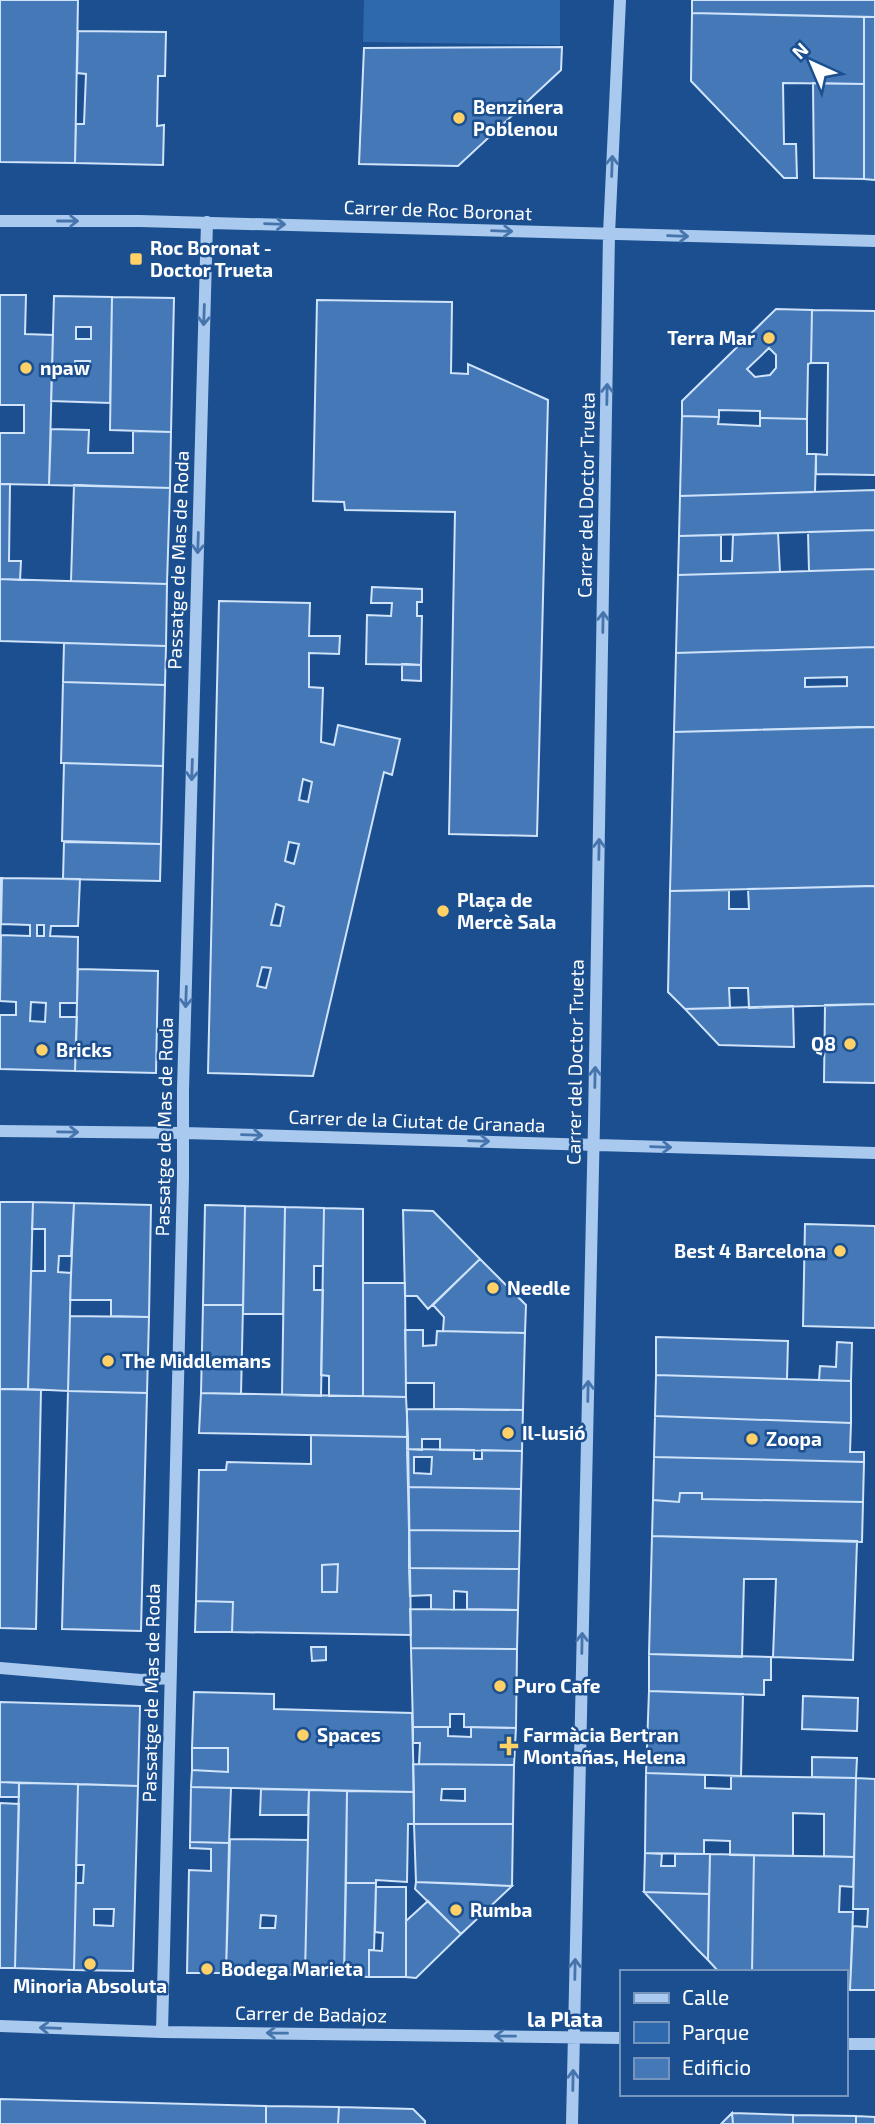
<svg xmlns="http://www.w3.org/2000/svg" width="875" height="2124" viewBox="0 0 875 2124" font-family="'Exo 2',sans-serif">
<style>
.green{fill:#2e69ad}
.building{fill:#4478b7;stroke:#cfe3fa;stroke-width:2;fill-rule:evenodd}
.lines{fill:none;stroke-linecap:round;stroke-linejoin:round}
.minor{stroke:#a9c9ee;stroke-width:12}
.oneway{stroke:#4674ac}
.poi-dot{fill:#ffd166;stroke:#1b4f8f;stroke-width:2.5}
.labels{text-anchor:middle;stroke-width:5;stroke-linejoin:round;paint-order:stroke}
.poi-label{font-size:19px;font-weight:bold;fill:#fff;stroke:#1b4f8f;text-anchor:start}
.street-label{font-size:19px;fill:#fff;stroke:#1b4f8f}
.neighbourhood-label{font-size:21px;font-weight:bold;fill:#fff;stroke:#1b4f8f}
</style>
<rect width="100%" height="100%" fill="#1b4f8f"/>
<path class="green" d="M364 0H560V45L363 42Z"/>
<path class="building" d="M0 0H78L75 163 0 162Z
M692 0H875V17L692 13Z
M692 13 864 17V84L783 83 784 144H796L797 178H784L691 81Z
M864 17H875V180L864 179Z
M78 31 166 32 165 76H158L157 126 164 125 163 165 75 163 76 124H84L86 74 77 73Z
M562 47 561 70 458 166 359 164 364 48Z
M813 83 864 84V179L814 178Z
M0 295H26L25 334 53 335 49 485 0 484V433H24V405H0Z
M54 296 112 297 110 403 51 401ZM76 327H91V339H76ZM75 361H90L89 373 74 372Z
M112 297 174 298 171 432 110 430Z
M317 300 452 302 451 373 468 374V364L548 400 537 836 449 834 455 512 345 510 344 502 313 501Z
M776 309 812 310 811 363 808 364 807 419 760 418V411L719 410V417L682 416V401ZM769 348 776 355V368L770 375 755 377 747 369Z
M812 310 875 311V475L816 474V454L827 455 828 363H811Z
M682 416 719 417 718 424 760 426V418L807 419V454H816L815 492 680 496Z
M51 429 89 430 88 453H133V431L171 432 170 488 49 485Z
M0 484H10L9 561H21L20 580 0 579Z
M74 485 170 488 167 584 71 581Z
M875 490V530L679 536 680 496Z
M875 530V569L809 571 808 532Z
M778 533 780 572 678 575 679 536 721 535V561H732L733 535Z
M875 569V647L676 653 678 575Z
M0 579 167 584 166 646 0 641Z
M372 587 422 589V602H417V616H422L421 665 366 664 367 615 391 616 392 603H371Z
M219 601 310 603 309 636H340L339 654 309 653V687L323 688 321 742 334 745 338 725 400 739 392 775 384 772 313 1076 208 1073ZM303 779 312 782 308 802 299 800ZM289 842 299 844 294 864 285 861ZM276 904 284 907 280 926 271 925ZM262 967 271 968 266 988 257 986Z
M64 643 166 646 165 685 63 682Z
M875 647V727L674 732 676 653ZM847 677V686L805 687V678Z
M402 664 421 665V681L402 680Z
M63 682 165 685 163 766 61 763Z
M859 727H875V886L670 891 674 732Z
M64 763 163 766 161 844 62 841Z
M64 842 161 844 160 881 63 879Z
M0 878H2L0 951Z
M2 878 80 879 78 926H51L50 936 78 937 77 1003H60V1017H77L75 1071 0 1069V1015H16V1002L0 1001 1 935 30 936V925L1 924ZM37 925H44V936H37ZM31 1002 46 1003 45 1022 30 1021Z
M866 886H875V1004L749 1008 748 988H729L730 1008 685 1009 668 992 670 891 729 890V909H749L748 889Z
M78 969 158 971 156 1073 75 1071Z
M875 1004V1083L824 1082 825 1005Z
M793 1006 794 1047 719 1045 685 1009Z
M0 1202H33L28 1389H0Z
M33 1202 74 1203 71 1256H59L58 1272 71 1273 68 1391 28 1389 31 1271H45V1229H32Z
M74 1203 151 1205 149 1317 111 1316V1300H70Z
M205 1205 245 1206 243 1305H203Z
M245 1206 285 1207 283 1314H243Z
M285 1207 324 1208 323 1266H314V1290H323L321 1396 282 1395Z
M324 1208 363 1209V1396H329V1376L321 1375Z
M403 1210 433 1211 480 1259 428 1309 417 1296H405Z
M805 1224 875 1226V1328L803 1326Z
M480 1259 526 1305 525 1333 443 1331 444 1317 433 1305Z
M363 1283H405L406 1397 363 1396Z
M203 1305H243L241 1394 201 1393Z
M70 1316 149 1317 147 1393 68 1391Z
M405 1330H423V1346L436 1345 437 1331 525 1333 523 1410 434 1409V1383H406Z
M656 1337 788 1341 787 1379 656 1375Z
M837 1342 852 1343 851 1381 819 1380 820 1366 836 1367Z
M656 1375 851 1381V1423L655 1416Z
M0 1389 41 1390 36 1629 0 1628Z
M68 1391 147 1393 141 1631 62 1629Z
M201 1393 406 1397 408 1437 199 1433Z
M407 1409 523 1410 522 1451 440 1450V1439H422V1450L407 1449Z
M655 1416 851 1423 850 1452H864V1462L654 1457Z
M311 1435 408 1437 411 1635 232 1632 233 1602 196 1601 199 1470H226L227 1462 311 1464ZM338 1564 337 1592H322V1565Z
M407 1449 474 1450V1459H482V1450L522 1451 521 1489 408 1487ZM414 1457H432L431 1474 414 1473Z
M654 1457 864 1462 863 1502 702 1499V1493H680L679 1502 653 1500Z
M408 1487 521 1489 520 1531 409 1530Z
M680 1493H702V1499L863 1502 862 1542 652 1536 653 1500 679 1502Z
M409 1530 520 1531 519 1569 409 1568Z
M652 1536 857 1541 853 1660 773 1657 776 1579H744L742 1657 649 1654Z
M338 1564 337 1592H322V1565Z
M409 1568 519 1569 518 1610 467 1609V1592L454 1591V1610L431 1609V1595L410 1596Z
M196 1601 233 1602 232 1632H195Z
M410 1609 518 1610 517 1649 411 1648Z
M311 1647H326V1660L312 1661Z
M411 1648 517 1649 516 1728 464 1727V1714H450V1727H413Z
M649 1654 771 1657V1680H764V1695L649 1691Z
M649 1691 743 1694 741 1776 646 1773Z
M194 1692 274 1694V1709L412 1713 414 1792 191 1787 192 1770 228 1772V1748H192Z
M803 1696 858 1698 857 1731 802 1729Z
M0 1702 140 1706 138 1786 0 1782Z
M413 1727H448V1736L471 1737V1727L516 1728 514 1765 419 1764 420 1743H413Z
M192 1748H228V1772L192 1770Z
M812 1757 857 1758 856 1778 812 1777Z
M413 1764 514 1765 513 1824H414ZM442 1789H465V1801L441 1800Z
M646 1773 705 1775V1788L731 1789V1776L856 1778 854 1857 824 1856V1814L793 1813V1856L730 1855V1841L704 1840V1854L645 1853Z
M856 1778 875 1779V1990H850L853 1926 867 1927 868 1909H853Z
M0 1782 19 1783V1797H0Z
M19 1783 78 1784 74 1970 15 1968Z
M78 1784 138 1786 133 1971 74 1970 76 1883H83L84 1865H76ZM94 1909H114L113 1926 94 1925Z
M191 1787 231 1788 229 1843 190 1842Z
M261 1789 309 1790 308 1815H260Z
M309 1790 347 1791 344 1976 305 1975Z
M347 1791 414 1792V1824H408L407 1882 376 1880V1883H346Z
M0 1803 19 1804 15 1968H0Z
M414 1824H513L512 1886 416 1882Z
M230 1839 308 1840 305 1975 226 1973ZM261 1915 276 1916 275 1928H260Z
M190 1842 229 1843 226 1973H187L189 1870 211 1871V1849L190 1848Z
M645 1853 662 1854 661 1866H675V1854H710L709 1894 644 1892Z
M710 1854 754 1855 752 1972H719L708 1960Z
M754 1855 854 1857 853 1887 840 1886 839 1912H853L850 1990 845 1989V1972H752Z
M416 1882 474 1884 512 1886 461 1934 415 1889Z
M346 1883H376L374 1950H369V1977L344 1976Z
M376 1887H406V1977H369V1950L382 1951 383 1933 375 1932Z
M644 1892 709 1894 708 1960 697 1949Z
M428 1901 461 1934 416 1978 406 1977V1921Z
M0 2099 266 2106V2124H0Z
M266 2106 339 2107 338 2124H266Z
M339 2107 413 2109 425 2121V2124H338Z
M732 2113 793 2115V2124H733Z
M732 2113 733 2124H721Z
M793 2115 856 2116V2124H793Z
M856 2116 875 2117V2124H856Z"/>
<g class="lines">
<path class="minor" d="M0 221H140L875 241
M0 1131 184 1133 875 1153
M0 1668 141 1680 170 1678
M0 2026 162 2032 621 2038
M162 2032 183 1179V1090L207 222
M845 2044H875
M572 2124 594 1123 609 234 620 0"/>
</g>
<defs><path id="oneway-shaft" d="M-6 0H5M1.5-3L5.5 0L1.5 3" fill="none" stroke-width="1.6" stroke-linecap="round" stroke-linejoin="round" transform="scale(1.75)"/></defs>
<g class="oneway">
<use href="#oneway-shaft" transform="translate(612 166) rotate(-88)"/>
<use href="#oneway-shaft" transform="translate(68 221)"/>
<use href="#oneway-shaft" transform="translate(275 224) rotate(2)"/>
<use href="#oneway-shaft" transform="translate(502 231) rotate(2)"/>
<use href="#oneway-shaft" transform="translate(678 236) rotate(2)"/>
<use href="#oneway-shaft" transform="translate(204 315) rotate(92)"/>
<use href="#oneway-shaft" transform="translate(607 394) rotate(-89)"/>
<use href="#oneway-shaft" transform="translate(198 543) rotate(92)"/>
<use href="#oneway-shaft" transform="translate(603 622) rotate(-89)"/>
<use href="#oneway-shaft" transform="translate(192 770) rotate(92)"/>
<use href="#oneway-shaft" transform="translate(599 849) rotate(-89)"/>
<use href="#oneway-shaft" transform="translate(186 997) rotate(92)"/>
<use href="#oneway-shaft" transform="translate(595 1077) rotate(-89)"/>
<use href="#oneway-shaft" transform="translate(68 1132) rotate(1)"/>
<use href="#oneway-shaft" transform="translate(252 1135) rotate(2)"/>
<use href="#oneway-shaft" transform="translate(479 1141) rotate(2)"/>
<use href="#oneway-shaft" transform="translate(661 1147) rotate(2)"/>
<use href="#oneway-shaft" transform="translate(588 1391) rotate(-89)"/>
<use href="#oneway-shaft" transform="translate(582 1643) rotate(-89)"/>
<use href="#oneway-shaft" transform="translate(575 1969) rotate(-89)"/>
<use href="#oneway-shaft" transform="translate(50 2028) rotate(-178)"/>
<use href="#oneway-shaft" transform="translate(277 2033) rotate(-179)"/>
<use href="#oneway-shaft" transform="translate(505 2036) rotate(-179)"/>
<use href="#oneway-shaft" transform="translate(573 2080) rotate(-89)"/>
</g>
<g class="poi-dot">
<circle cx="459" cy="118" r="7"/>
<rect x="129" y="252" width="14" height="14" rx="3.5"/>
<circle cx="769" cy="338" r="7"/>
<circle cx="26" cy="368" r="7"/>
<circle cx="443" cy="911" r="7"/>
<circle cx="850" cy="1044" r="7"/>
<circle cx="42" cy="1050" r="7"/>
<circle cx="840" cy="1251" r="7"/>
<circle cx="493" cy="1288" r="7"/>
<circle cx="108" cy="1361" r="7"/>
<circle cx="508" cy="1433" r="7"/>
<circle cx="752" cy="1439" r="7"/>
<circle cx="500" cy="1686" r="7"/>
<circle cx="303" cy="1735" r="7"/>
<path d="M505.5 1735.5h7v7h7v7h-7v7h-7v-7h-7v-7h7z"/>
<circle cx="456" cy="1910" r="7"/>
<circle cx="90" cy="1964" r="7"/>
<circle cx="207" cy="1969" r="7"/>
</g>
<g class="labels">
<g class="poi-label">
<text x="473" y="114">Benzinera<tspan x="473" dy="22">Poblenou</tspan></text>
<text x="150" y="255">Roc Boronat -<tspan x="150" dy="22">Doctor Trueta</tspan></text>
<text x="755" y="345" text-anchor="end">Terra Mar</text>
<text x="40" y="375">npaw</text>
<text x="457" y="907">Plaça de<tspan x="457" dy="22">Mercè Sala</tspan></text>
<text x="836" y="1051" text-anchor="end">Q8</text>
<text x="56" y="1057">Bricks</text>
<text x="826" y="1258" text-anchor="end">Best 4 Barcelona</text>
<text x="507" y="1295">Needle</text>
<text x="122" y="1368">The Middlemans</text>
<text x="522" y="1440">Il-lusió</text>
<text x="766" y="1446">Zoopa</text>
<text x="514" y="1693">Puro Cafe</text>
<text x="317" y="1742">Spaces</text>
<text x="523" y="1742">Farmàcia Bertran<tspan x="523" dy="22">Montañas, Helena</tspan></text>
<text x="470" y="1917">Rumba</text>
<text x="221" y="1976">Bodega Marieta</text>
<text x="90" y="1993" text-anchor="middle">Minoria Absoluta</text>
</g>
<g class="street-label">
<text transform="translate(438 210) rotate(2)" y="7">Carrer de Roc Boronat</text>
<text transform="translate(586 495) rotate(-89)" y="7">Carrer del Doctor Trueta</text>
<text transform="translate(178 560) rotate(-88)" y="7">Passatge de Mas de Roda</text>
<text transform="translate(575 1062) rotate(-89)" y="7">Carrer del Doctor Trueta</text>
<text transform="translate(417 1121) rotate(2)" y="7">Carrer de la Ciutat de Granada</text>
<text transform="translate(164 1127) rotate(-89)" y="7">Passatge de Mas de Roda</text>
<text transform="translate(151 1693) rotate(-89)" y="7">Passatge de Mas de Roda</text>
<text transform="translate(311 2014) rotate(1)" y="7">Carrer de Badajoz</text>
</g>
<g class="neighbourhood-label">
<text x="565" y="2027">la Plata</text>
</g>
</g>
<rect x="620" y="1970" width="228" height="126" fill="#1b4f8f" stroke="#7695bc" stroke-width="2"/>
<rect x="634" y="1993" width="35" height="10" fill="#a9c9ee" stroke="#7695bc" stroke-width="2"/>
<text x="682" y="2005" font-size="21" fill="#ffffff">Calle</text>
<rect x="634" y="2022" width="35" height="21" fill="#2e69ad" stroke="#7695bc" stroke-width="2"/>
<text x="682" y="2040" font-size="21" fill="#ffffff">Parque</text>
<rect x="634" y="2058" width="35" height="21" fill="#4478b7" stroke="#7695bc" stroke-width="2"/>
<text x="682" y="2075" font-size="21" fill="#ffffff">Edificio</text>
<g transform="translate(812 63) rotate(316)" stroke="#1b4f8f" stroke-width="5" paint-order="stroke">
<path d="M0-5L12 26L0 18L-12 26Z" fill="#ffffff"/>
<text y="-10" font-size="19" font-weight="bold" text-anchor="middle" fill="#ffffff">N</text>
</g>
</svg>
